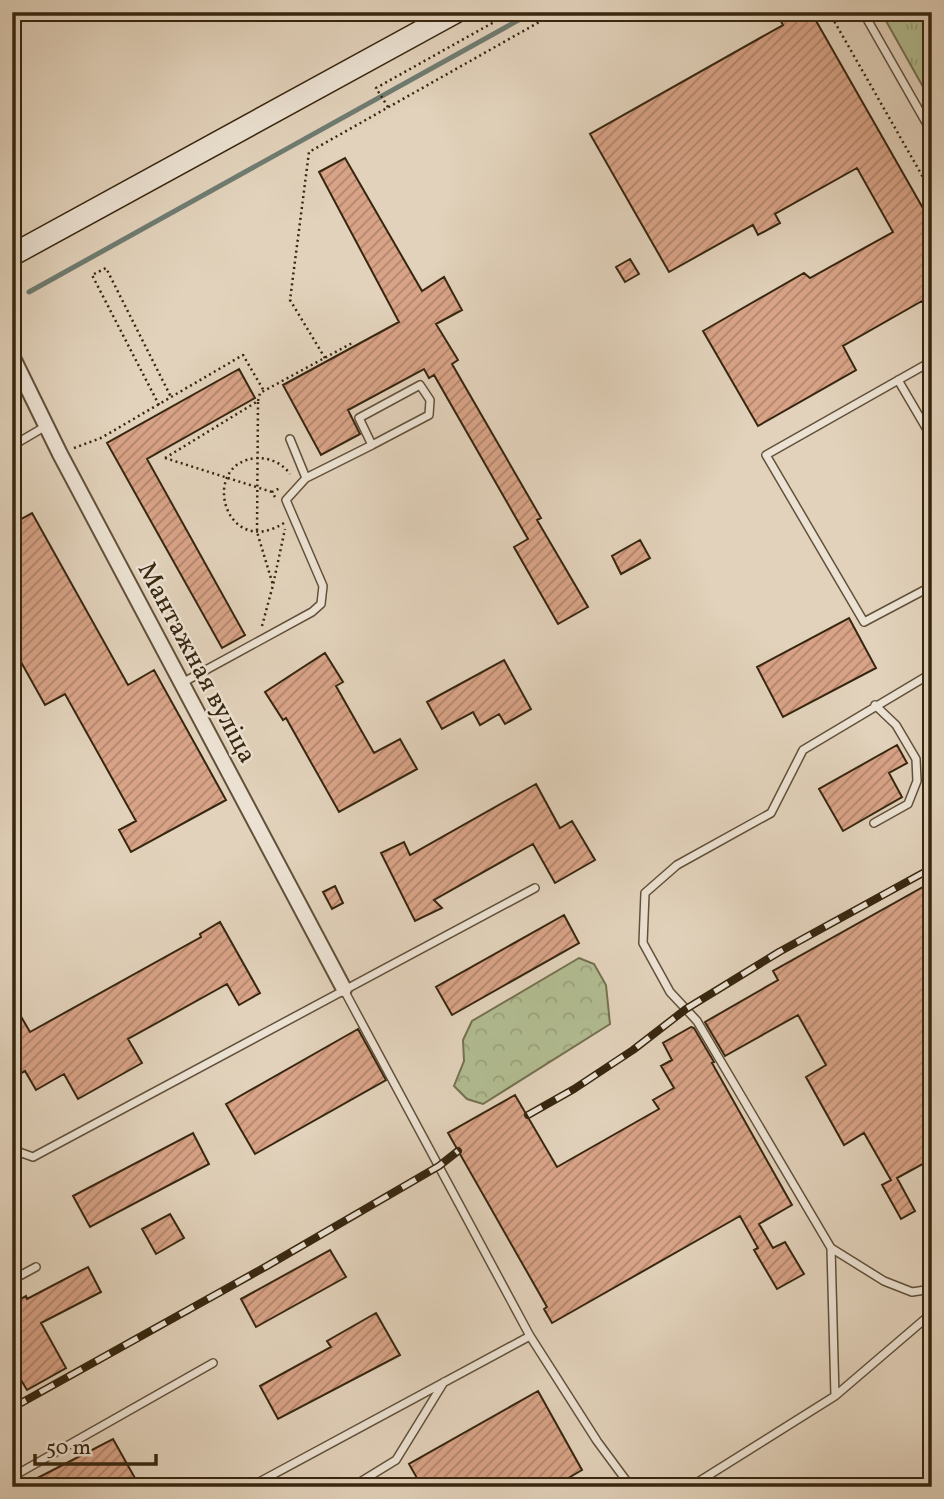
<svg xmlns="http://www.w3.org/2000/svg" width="944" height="1499" viewBox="0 0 944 1499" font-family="Vollkorn,serif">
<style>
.grass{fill:url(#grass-tufts);stroke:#747150;stroke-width:2}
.forest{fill:url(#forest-crowns);stroke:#747150;stroke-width:2}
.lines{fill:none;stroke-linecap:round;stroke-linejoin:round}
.stream{stroke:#6f7c72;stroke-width:5}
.building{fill:url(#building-hatch);stroke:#37260f;stroke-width:2}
.service-casing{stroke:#62513a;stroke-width:10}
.minor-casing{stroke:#62513a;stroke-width:18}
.secondary-casing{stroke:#37260f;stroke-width:24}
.path{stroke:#37260f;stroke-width:2.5;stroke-dasharray:2 3.5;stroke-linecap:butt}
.service{stroke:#ece2d3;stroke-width:7}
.minor{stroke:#ece2d3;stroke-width:14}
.secondary{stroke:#ece2d3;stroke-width:21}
.rail-casing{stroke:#37260f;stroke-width:8}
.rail{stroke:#ece2d3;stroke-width:5;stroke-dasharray:16;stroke-linecap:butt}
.labels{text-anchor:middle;stroke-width:5;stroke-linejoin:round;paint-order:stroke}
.street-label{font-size:26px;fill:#37260f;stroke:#ece2d3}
</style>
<defs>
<pattern id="grass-tufts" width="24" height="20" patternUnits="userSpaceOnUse" patternTransform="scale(1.75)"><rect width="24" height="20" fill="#b2bc91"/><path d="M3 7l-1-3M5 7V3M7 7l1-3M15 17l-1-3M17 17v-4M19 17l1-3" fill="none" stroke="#9aa17c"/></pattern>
<pattern id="forest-crowns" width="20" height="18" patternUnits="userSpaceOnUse" patternTransform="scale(1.75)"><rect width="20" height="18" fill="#b2bc91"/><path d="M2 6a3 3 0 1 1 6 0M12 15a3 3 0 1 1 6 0" fill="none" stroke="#9aa17c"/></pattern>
<pattern id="building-hatch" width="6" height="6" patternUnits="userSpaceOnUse" patternTransform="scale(1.75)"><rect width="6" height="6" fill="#d9a387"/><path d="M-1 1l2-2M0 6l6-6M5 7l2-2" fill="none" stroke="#b1856d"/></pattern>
</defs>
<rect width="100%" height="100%" fill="#e2d2bb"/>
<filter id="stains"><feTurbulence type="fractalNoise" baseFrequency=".00286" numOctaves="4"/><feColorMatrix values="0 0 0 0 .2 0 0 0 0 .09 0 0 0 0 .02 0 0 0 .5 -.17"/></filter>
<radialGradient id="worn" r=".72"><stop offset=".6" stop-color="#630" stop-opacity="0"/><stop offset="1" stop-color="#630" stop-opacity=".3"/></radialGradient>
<path class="grass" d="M881 12H912L932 20V103Z"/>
<path class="forest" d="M579 958 594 964 606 985 610 1024 483 1104 467 1099 454 1086 464 1061 463 1040 472 1021Z"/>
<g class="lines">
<path class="stream" d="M29 292 533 12"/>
</g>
<path class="building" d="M776 12H811L932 224V319L922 301 843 346 856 370 758 426 703 331 804 273 810 278 893 232 857 168 775 214 780 223 758 235 753 225 669 272 590 134 783 25Z
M345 158 422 291 444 277 462 310 436 324 458 360 452 364 541 518 537 520 588 607 558 624 514 547 528 539 434 375 429 378 424 369 348 410 360 434 321 455 283 385 399 322 319 172Z
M630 259 639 274 625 282 616 267Z
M239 369 255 398 147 459 245 635 222 648 107 443Z
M32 513 128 685 154 670 226 800 131 852 119 830 136 821 65 694 45 705 12 646V524Z
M640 540 650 558 621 574 612 556Z
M849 618 876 668 783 717 757 667Z
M325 653 343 682 336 686 374 753 400 739 417 769 339 812 286 718 283 720 265 692Z
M504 660 531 709 505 724 499 714 480 725 473 712 442 729 427 702Z
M897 745 907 763 889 773 902 797 843 831 819 789Z
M536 784 560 828 572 821 595 860 555 883 533 844 434 900 442 908 415 921 381 853 404 842 410 855Z
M932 882V1159L897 1178 915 1211 901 1219 882 1185 891 1180 864 1133 844 1145 806 1077 826 1065 798 1015 725 1056 705 1022 778 980 773 971Z
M335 886 343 903 332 909 323 892Z
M564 915 579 943 452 1015 436 987Z
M220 922 260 993 239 1005 227 984 128 1039 142 1063 78 1099 64 1074 36 1090 25 1071 12 1079V1001L30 1032 201 937 200 934Z
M691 1027 694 1028 714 1062 712 1063 792 1205 759 1224 773 1248 785 1242 804 1274 777 1289 754 1250 758 1248 740 1216 552 1323 544 1309 547 1307 448 1133 515 1095 557 1167 659 1109 653 1100 674 1088 661 1066 672 1060 663 1043Z
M358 1029 386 1080 255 1154 226 1104Z
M193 1133 209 1164 90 1227 73 1196Z
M170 1214 184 1238 156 1254 142 1229Z
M330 1250 346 1277 256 1327 241 1299Z
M88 1267 101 1292 41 1323 66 1368 27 1390 12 1365V1304L26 1296 27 1299Z
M376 1313 400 1355 278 1419 260 1386 331 1347 327 1341Z
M538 1391 582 1470 553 1487H422L409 1464Z
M113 1439 140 1487H20Z"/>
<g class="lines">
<g class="service-casing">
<path id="service" d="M863 12 932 133
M932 361 766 455 864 622 932 586
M898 380 932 438
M420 385 430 400 429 415 372 445 359 418Z
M290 439 306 478
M12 446 46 426
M182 683 312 612 321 604 323 586 286 500 306 478 372 445
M874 823 908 804 917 781 916 759 896 725 875 705
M344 990 530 1336 597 1441 631 1487
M12 1139 19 1152 33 1157 535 888
M831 1248 884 1281 912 1292 932 1289
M12 1280 36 1267
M835 1396 831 1248 697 1021 670 992 643 943 645 893 677 865 771 813 803 750 932 673
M12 1477 213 1363
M629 1484 648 1487
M250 1487 530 1336
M352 1487 396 1460 444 1382
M690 1487 835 1396 932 1313"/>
</g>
<g class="minor-casing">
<path id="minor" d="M12 356 60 454 344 989"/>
</g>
<g class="secondary-casing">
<path id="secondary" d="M12 255 456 12"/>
</g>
<path class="path" d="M829 12 932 193
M388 107 376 88 512 12
M325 358 290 300 309 152 557 12
M258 401 260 393 354 342
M159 405 92 275 106 268 171 397
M74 448 101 438 243 355 264 391
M165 458 258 401 257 532 273 585 285 529
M165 458 272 492
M275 497 272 492 280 488
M284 523C224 561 198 461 258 458 271 458 283 464 290 474
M262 626 273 585"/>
<use href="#service" class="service"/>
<use href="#minor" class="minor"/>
<use href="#secondary" class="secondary"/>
<g class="rail-casing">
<path id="rail" d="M528 1115 574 1089 633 1050 686 1009 779 952 932 868
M12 1408 267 1266 439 1166 458 1151"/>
</g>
<use href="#rail" class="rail"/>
</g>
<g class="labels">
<g class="street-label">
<text transform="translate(198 662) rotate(62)" y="9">Мантажная вуліца</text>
</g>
</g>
<rect width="944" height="1499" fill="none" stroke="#e2d2bb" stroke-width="42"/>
<rect x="14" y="14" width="916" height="1471" fill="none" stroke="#37260f" stroke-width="3.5"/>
<rect x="21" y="21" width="902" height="1457" fill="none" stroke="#37260f" stroke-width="2"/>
<path d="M35 1454v10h121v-10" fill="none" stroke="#37260f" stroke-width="3.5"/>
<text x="46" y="1454" font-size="21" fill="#37260f" stroke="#ece2d3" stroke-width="5" paint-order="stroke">50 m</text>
<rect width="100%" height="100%" filter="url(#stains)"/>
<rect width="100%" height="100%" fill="url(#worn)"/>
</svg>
